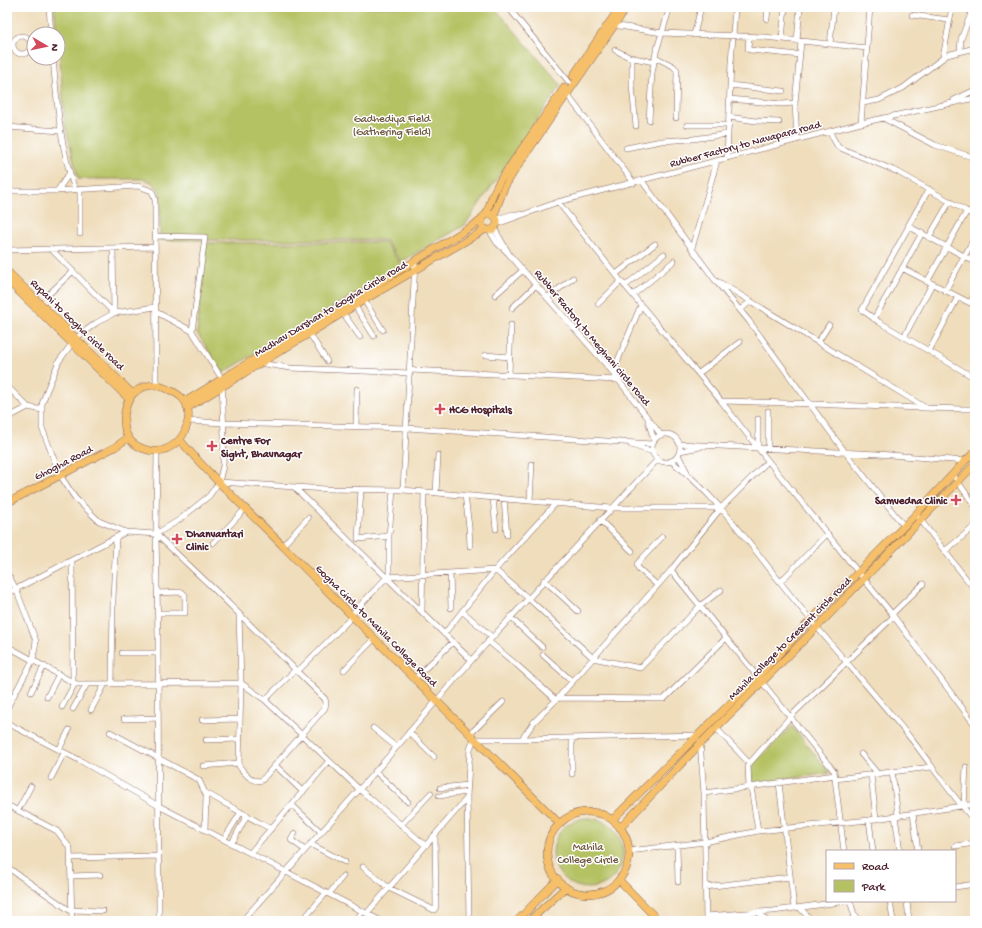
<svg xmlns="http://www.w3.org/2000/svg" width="982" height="928" viewBox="0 0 982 928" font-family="'Gochi Hand',sans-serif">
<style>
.green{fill:#b5c264;stroke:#807048}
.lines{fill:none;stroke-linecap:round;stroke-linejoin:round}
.minor-casing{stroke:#84625d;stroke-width:6}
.major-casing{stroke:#84625d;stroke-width:8}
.minor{stroke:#fff;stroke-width:5}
.major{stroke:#f6c06b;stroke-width:7}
.poi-dot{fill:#d1495b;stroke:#fff;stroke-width:1.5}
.labels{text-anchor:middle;stroke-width:3;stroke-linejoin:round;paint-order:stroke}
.park-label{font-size:11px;fill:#6f583f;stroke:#fff}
.street-label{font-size:11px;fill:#4a1f2b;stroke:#fff}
.poi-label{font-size:11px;font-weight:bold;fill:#4a1f2b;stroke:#fff;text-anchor:start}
</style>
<rect width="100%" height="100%" fill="#fff"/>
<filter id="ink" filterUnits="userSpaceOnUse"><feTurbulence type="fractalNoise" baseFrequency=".025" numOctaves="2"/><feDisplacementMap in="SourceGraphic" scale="8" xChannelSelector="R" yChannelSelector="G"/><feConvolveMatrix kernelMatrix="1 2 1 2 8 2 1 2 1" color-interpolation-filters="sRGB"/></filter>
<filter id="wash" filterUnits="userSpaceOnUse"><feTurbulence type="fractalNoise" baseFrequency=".012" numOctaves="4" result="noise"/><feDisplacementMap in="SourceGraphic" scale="16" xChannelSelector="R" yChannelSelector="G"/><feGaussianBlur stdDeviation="0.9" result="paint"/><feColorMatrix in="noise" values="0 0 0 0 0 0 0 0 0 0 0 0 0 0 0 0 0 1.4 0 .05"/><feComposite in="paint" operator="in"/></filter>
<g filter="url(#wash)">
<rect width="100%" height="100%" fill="#efddbb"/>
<path class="green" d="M54 7H494L561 85 465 225 401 262 385 240H160V192L153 183 144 179H78L65 124 58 34H57Z
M385 242 402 266 223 373 197 333 206 243Z
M792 726 830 773 752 784 751 766Z
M553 853a35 35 0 1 1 70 0a35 35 0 1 1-70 0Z"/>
</g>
<g filter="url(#ink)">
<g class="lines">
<g class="minor-casing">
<path id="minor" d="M49 7 51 34
M508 7 569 82
M912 15 949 20
M767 19 768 7
M613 25 662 33 764 37 867 48
M694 35 701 7
M13 45a9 9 0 1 1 18 0a9 9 0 1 1-18 0Z
M749 37 748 49 750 50 800 55
M782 39 785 7
M797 41 800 7
M830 44 834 7
M615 50 629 57 654 62
M960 51 961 39 970 16 971 7
M632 57V86L636 126
M655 57 673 66 677 70 676 118
M53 58C57 103 60 147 75 190
M943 58 952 7
M730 85 783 91
M566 93 634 183
M730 99 782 104 795 103 801 42
M954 100 975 90
M795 103 797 140
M863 103 879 100 903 88 947 55 975 48
M729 117 756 121 779 122
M883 118 935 145 975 158
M649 120 652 73 656 52 670 7
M861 123 870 7
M687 125H729
M7 127 60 131
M829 131 838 147 898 172 975 216
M626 148 661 141 693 139 728 134
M727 158 731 63 735 7
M642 181 715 280 749 321 845 452 904 526
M929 189 908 226 975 262
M7 191H55L138 186 152 191 155 200 156 385
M57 191 69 174
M7 202 9 191
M558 202 621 281 721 401
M497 219 513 214H521
M497 224 558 202 861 123 975 98
M909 226 862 310 879 322 975 378
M494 228 508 252
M489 230 497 243 508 253 610 369 661 435
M80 234V189
M155 236 205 237 192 331
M929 237 950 201
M113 248 114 313
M692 248 717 161
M51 249 114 313
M7 250 155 247
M902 268 970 303 975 293
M616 274 655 244
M719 282 926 408
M927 282 967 211
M625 286 664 254
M945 291 975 237
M49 294 73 271
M495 295 523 270
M633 295 674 261
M547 298 573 278
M364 300 383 330
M598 304 621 281
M355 306 374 336
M156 307 114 313 96 323 76 338 59 361 47 390 42 404V428L60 475 75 498 99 521 126 532 156 534 179 520 209 496 219 482 223 466 224 437 222 379 192 331 156 312
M512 308 536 285
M740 310 751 301
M343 313 360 337
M874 319 922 233
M309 333 327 361
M904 337 932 284
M818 342 829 325
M929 351 958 297
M485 355 510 357
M259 363 290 368 410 373
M410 370 617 380
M699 373 740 342
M509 374 511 325
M615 376 618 360 641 305
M7 386 28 407
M975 409C890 408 806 403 721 401L757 447 892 614 975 725
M7 418 28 407 42 410
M758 419V447
M188 421 224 423 407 428 652 444
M648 421 654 440
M356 426 357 389
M652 448a14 14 0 1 1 28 0a14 14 0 1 1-28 0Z
M680 444 878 454 965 461
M631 445 653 452
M768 448V411
M157 451 156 534 158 637 159 921
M680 451 700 447
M678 455 687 472
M671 461C716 495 749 543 784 587 825 639 870 688 912 740 933 767 952 796 975 821
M768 461 721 508 671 570 834 771 844 851
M953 475 975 506
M219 482 326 489 403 490 611 508H721
M294 487 471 660
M361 489 358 539 389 536
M403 490 415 262
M436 493 438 455
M465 495 469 527 470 546
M493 498 496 529
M504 499 507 535
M530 501 532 464
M919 518 975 590
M600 520 632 551
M213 543 245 509
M283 545 308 518
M945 551 975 526
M72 561 73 682
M7 573 16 589 7 594
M450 573 451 608
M389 577V536L393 490
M544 580 578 611
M780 582 827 534
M657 585 638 568 637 564 662 537
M157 593 182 592 185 595V613H157
M462 611 492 637
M422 612 424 492
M239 614 241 683 265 700 295 670
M892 614 923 584
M351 615 387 577 495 570 528 598 593 658 640 668 700 606 721 590
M510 617 542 647
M444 634 495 570 556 503
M488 641 517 665 556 700
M7 646 76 684 241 683 239 766C244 773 253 784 262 780L325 708 326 703 325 699 215 590 156 534
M122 653H158
M543 655 572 681
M344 670 374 639
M297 672 352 617
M414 679 453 642
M112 684 113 599 116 537
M31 692 44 666
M47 697 59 674
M558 698 664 699 726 638
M265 700 359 789 425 845
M62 707 75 683
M7 708 33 660 36 641 16 589 126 532
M73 709 87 684
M91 710 105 684
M124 719 158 718
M202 720 240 719
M7 723 81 761 157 805 381 921
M373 728 396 747
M716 728 749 763
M110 732 199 780 206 795
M409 732 434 757
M470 734 503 702
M522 739 699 735
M206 740 240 739
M700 742 704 793 706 921
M59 750 69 730
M861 754 878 774
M275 765 303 792
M203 766 239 763
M375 771 408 802
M892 772 898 815
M572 774V738
M835 775 749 787 748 765 791 716 893 617
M871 775 876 819
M51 778 64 753
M835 779 931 767
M779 783 794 908
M751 787 758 831
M440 788 468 785
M704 793 749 787
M439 796 467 792
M7 805 57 831 70 848 72 921
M292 805 321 832
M964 806 966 767
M18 810 31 786
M913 813 918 851
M895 816 900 851
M869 820 873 851
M401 825 431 793
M205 829 206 797 208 794 271 829
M295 833 291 840 305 850
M224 839 241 812
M232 843 247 815
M310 844 345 862
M677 845 678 882
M955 846 975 843
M629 851 705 842 758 831 869 820 975 804
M250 853 329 761
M71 858 158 856
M7 867 72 912
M363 867 389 888 434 910 436 907 435 835
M71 876 100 875
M705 887 790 877
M955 887 975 884
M329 894 343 876
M850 901 854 914 861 921
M890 901 893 921
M907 901 909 921
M800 908 812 921
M72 910 103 911
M758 912 767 921
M367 913 467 798
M706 916 773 911 848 901
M242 921 382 764 476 655 658 459
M302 921 326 893
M355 921 363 911
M469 921 467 796 470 749 474 739H522L534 722 556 700 673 568
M850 921 855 916"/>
</g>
<g class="major-casing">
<path id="major" d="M573 76 620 7
M481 222a8 8 0 1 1 16 0a8 8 0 1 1-16 0Z
M486 215 493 194 499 182 564 88
M494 215 504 188 515 170 627 7
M7 271 133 394
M7 280 130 400
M156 385C176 391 194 399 187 425 185 432 182 438 176 443 171 447 164 451 157 451 147 452 132 445 128 437 121 425 124 402 134 393 140 387 147 385 156 385Z
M186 401 482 220
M187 408 364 300 486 229
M180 440C212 479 250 512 285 548 376 641 468 732 560 824
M7 503 115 447 128 438
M547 853a41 41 0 1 1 82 0a41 41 0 1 1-82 0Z
M612 820 757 677 811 620 916 514 965 461 975 452
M620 828 700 744 817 627 975 464
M619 880 659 921
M517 921 558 879
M529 921 566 887"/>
</g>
<use href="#minor" class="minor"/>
<use href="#major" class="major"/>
</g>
</g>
<g class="poi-dot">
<path d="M438 403h4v4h4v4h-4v4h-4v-4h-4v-4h4z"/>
<path d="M210 440h4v4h4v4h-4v4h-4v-4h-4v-4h4z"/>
<path d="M954 494h4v4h4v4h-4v4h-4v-4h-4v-4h4z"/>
<path d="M175 533h4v4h4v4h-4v4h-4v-4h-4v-4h4z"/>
</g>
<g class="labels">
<g class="park-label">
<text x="392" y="122">Gadhediya Field<tspan x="392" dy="13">(Gathering Field)</tspan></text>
<text x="588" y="850">Mahila<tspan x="588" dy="13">College Circle</tspan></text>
</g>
<g class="street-label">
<text transform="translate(745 143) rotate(-15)" y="4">Rubber Factory to Navapara road</text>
<text transform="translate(330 308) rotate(-31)" y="4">Madhav Darshan to Gogha Circle road</text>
<text transform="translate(78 324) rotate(44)" y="4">Rupani to Gogha circle road</text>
<text transform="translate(593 337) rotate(50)" y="4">Rubber Factory to Meghani circle road</text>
<text transform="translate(63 462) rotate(-27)" y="4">Ghogha Road</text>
<text transform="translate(377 625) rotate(45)" y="4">Gogha Circle to Mahila College Road</text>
<text transform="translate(789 638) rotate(-45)" y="4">Mahila college to Crescent circle road</text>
</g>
<g class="poi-label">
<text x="449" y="413">HCG Hospitals</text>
<text x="221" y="444">Centre For<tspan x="221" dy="13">Sight, Bhavnagar</tspan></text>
<text x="947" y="504" text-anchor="end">Samvedna Clinic</text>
<text x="186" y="537">Dhanvantari<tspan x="186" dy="13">Clinic</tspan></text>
</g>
</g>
<rect width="982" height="928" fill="none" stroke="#fff" stroke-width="24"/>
<rect x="826" y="850" width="130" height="52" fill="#ffffff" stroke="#b7a5aa"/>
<rect x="834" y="863" width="20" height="6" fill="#f6c06b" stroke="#b7a5aa"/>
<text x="862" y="870" font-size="12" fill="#4a1f2b">Road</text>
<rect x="834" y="880" width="20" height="12" fill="#b5c264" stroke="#b7a5aa"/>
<text x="862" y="890" font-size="12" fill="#4a1f2b">Park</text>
<g transform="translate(46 46) rotate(99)"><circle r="19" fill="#ffffff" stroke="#b7a5aa"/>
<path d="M0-3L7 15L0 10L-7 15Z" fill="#d1495b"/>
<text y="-6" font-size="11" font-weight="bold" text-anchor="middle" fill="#4a1f2b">N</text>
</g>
</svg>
